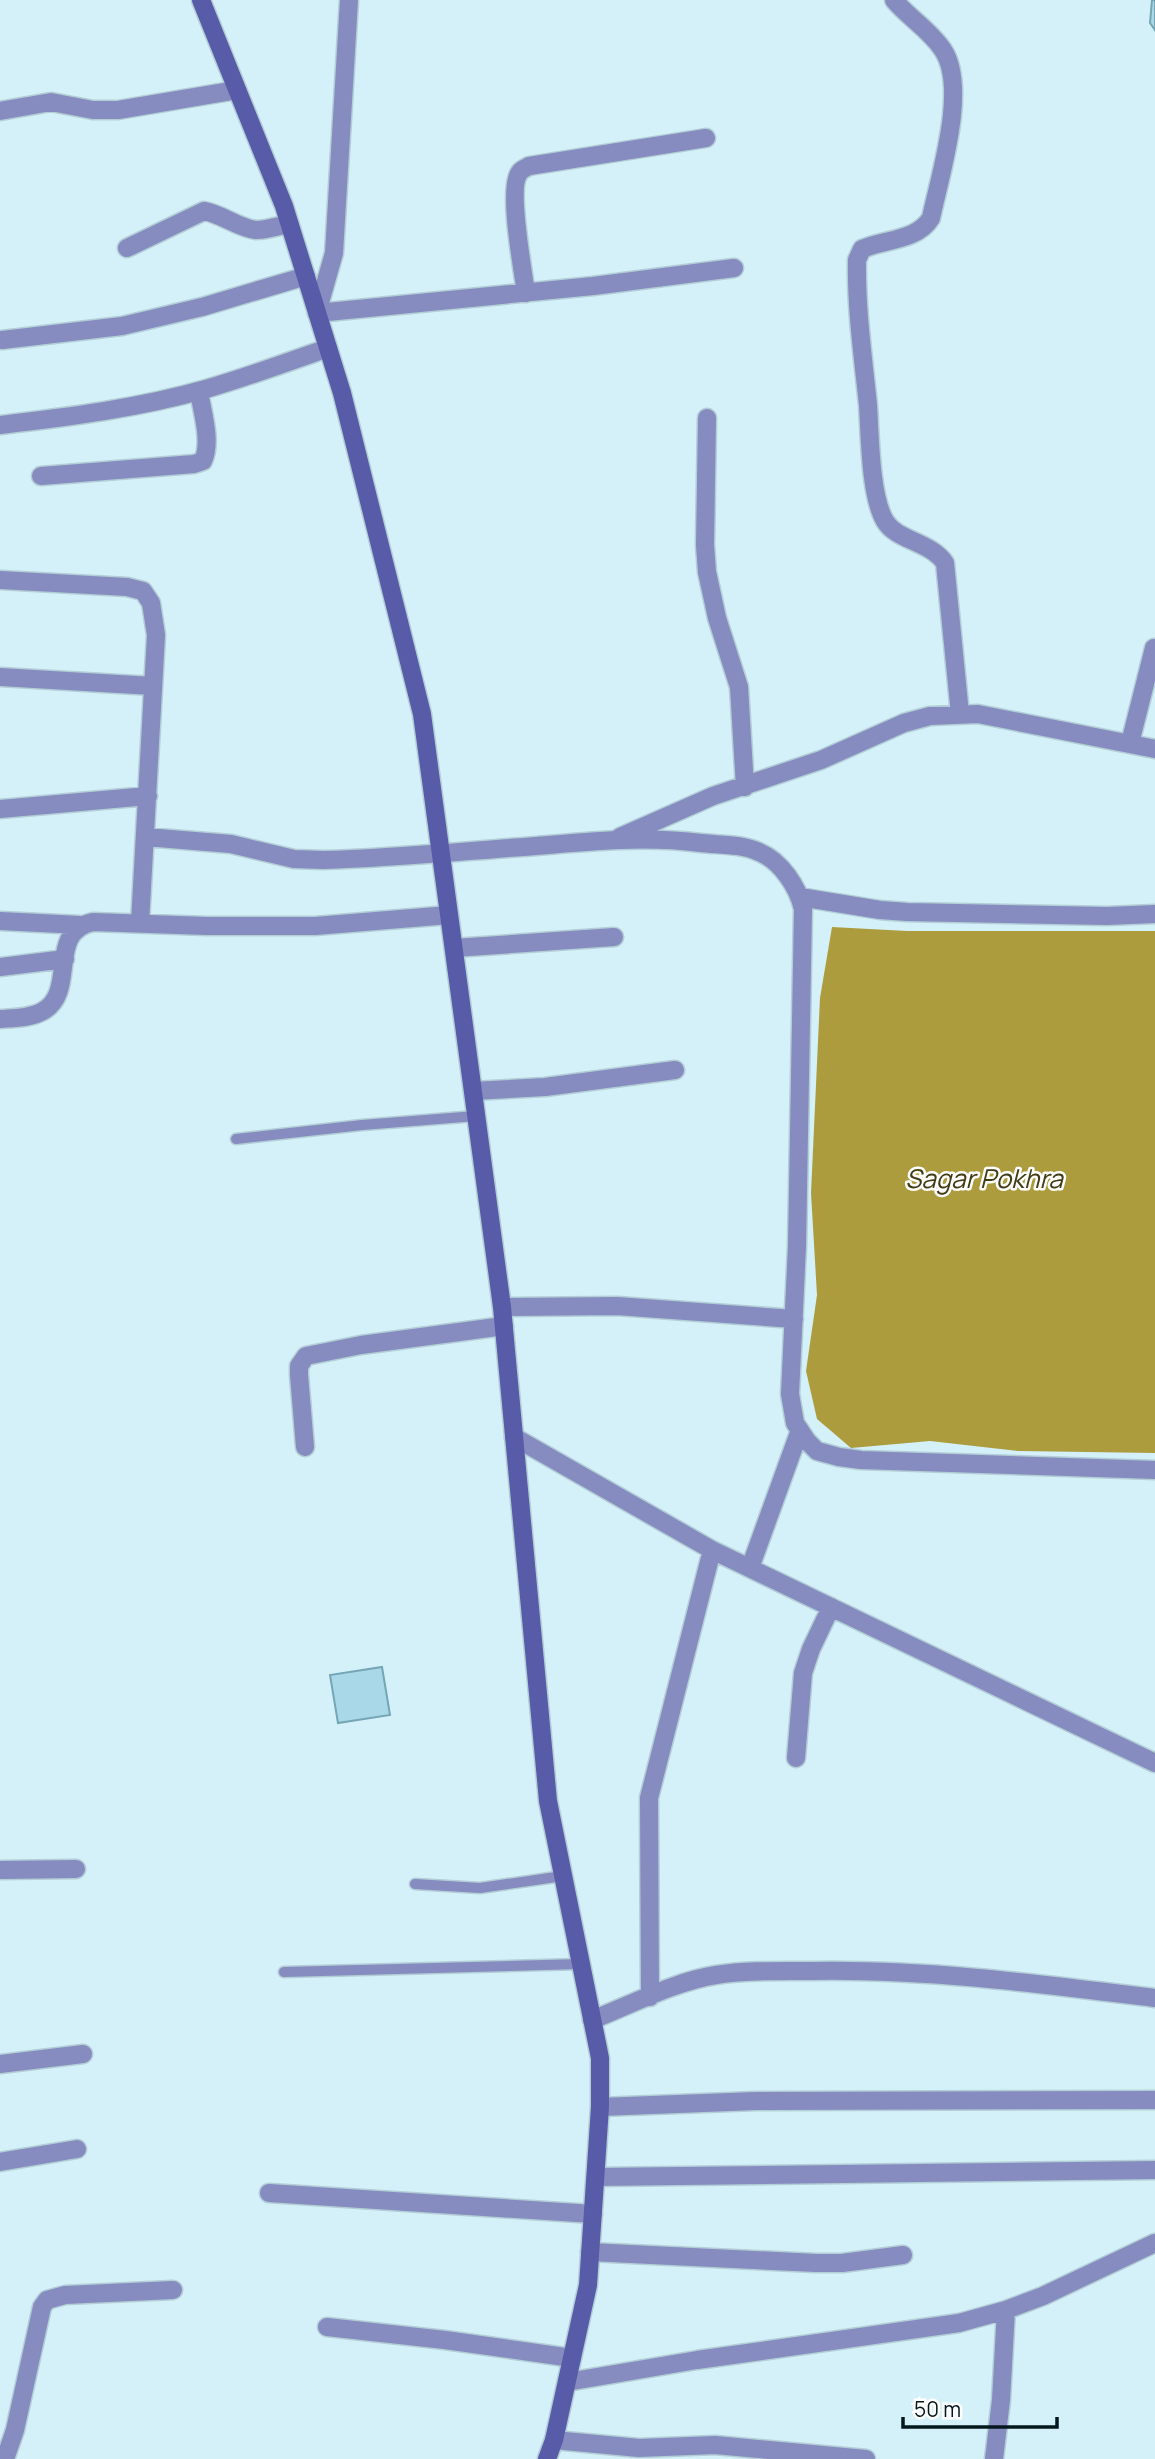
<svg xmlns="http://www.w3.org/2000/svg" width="1155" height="2459" viewBox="0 0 1155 2459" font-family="Manrope,sans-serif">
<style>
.water{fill:#ac9c3e}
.building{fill:#a9d9e9;stroke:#76a6b5;stroke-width:2}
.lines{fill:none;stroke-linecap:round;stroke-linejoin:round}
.lane-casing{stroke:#b3ced6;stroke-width:13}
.street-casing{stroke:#b3ced6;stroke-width:21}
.secondary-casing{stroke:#b3ced6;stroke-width:21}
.lane{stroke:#868bc0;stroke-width:10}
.street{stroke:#868bc0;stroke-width:18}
.secondary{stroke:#585ba7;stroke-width:18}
.labels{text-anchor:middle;stroke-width:5;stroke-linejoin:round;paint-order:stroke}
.water-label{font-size:26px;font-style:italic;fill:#423b13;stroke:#fff}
</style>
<rect width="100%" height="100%" fill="#d4f1fa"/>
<path class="water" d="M832 927 907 931H1155V1453L1018 1451 930 1441 851 1448 817 1419 806 1371 817 1295 811 1193 820 998Z"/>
<path class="building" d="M1152 0H1155V30L1150 23Z
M382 1667 390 1715 338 1723 330 1675Z"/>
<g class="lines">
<g class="lane-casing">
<path id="lane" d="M236 1139 362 1125 476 1116
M415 1884 480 1888 563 1876
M284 1972 581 1964"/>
</g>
<g class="street-casing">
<path id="street" d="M349 0 334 253 317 313 593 286 734 268
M894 0C909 18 930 30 943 50 968 88 940 175 931 218 917 241 885 239 862 249L857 260C856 308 863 357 868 405 870 435 870 496 885 521 897 541 930 541 945 563L960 714
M0 111 51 102 93 110H118L237 90
M127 248 204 211C222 214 238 228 256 230 267 230 279 226 289 224
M526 293C523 271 507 186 520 172 522 169 526 168 529 166L706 138
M2 340 122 326 202 307 306 276
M707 418 705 545 707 572 717 618 739 687 745 787
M0 425C69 417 139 408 206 389 247 377 288 362 328 348
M41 476 194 464 203 461C212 441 202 412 199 391
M0 580 127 587 143 591 151 603 156 635 140 923
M0 677 153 686
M1130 743 1154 648
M0 809 148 796
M146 837 231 844 294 859 323 860C394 858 465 851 536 846 592 841 646 836 701 843 720 845 742 844 759 852 781 861 798 887 803 909L797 1246 790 1394 795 1423 807 1441 817 1451 839 1457 861 1460 1155 1470
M620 837 713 796 821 760 904 723 930 716 978 714 1155 749
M800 897 880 910 907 912 1107 916 1155 914
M0 921 80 925
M454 948 614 937
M0 967 65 959
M0 1019C14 1018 31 1018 43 1011 78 991 46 932 93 922L207 926H315L449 915
M473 1091 545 1087 675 1070
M502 1307 617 1306 794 1319
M514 1437 712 1550 1155 1763
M305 1447 299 1375V1366L306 1356 361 1345 504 1326
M750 1568 800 1430
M796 1758 803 1673 811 1649 831 1607
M0 1870 76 1869
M650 1997 649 1798 712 1550
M592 2020C630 2005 676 1981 716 1975 747 1970 781 1971 812 1971 927 1969 1041 1984 1155 1998
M0 2064 83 2054
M600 2107 756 2101 1155 2100
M0 2162 77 2149
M596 2177 1155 2170
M269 2193 593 2214
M590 2252 816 2263H842L903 2255
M327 2327 445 2340 572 2358
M567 2382 697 2360 959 2323 1006 2310 1043 2296 1155 2243
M554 2440 639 2448 715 2445 866 2459
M5 2459 15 2430 42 2307 47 2300 65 2295 173 2290
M994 2459 1001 2400 1006 2310"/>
</g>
<g class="secondary-casing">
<path id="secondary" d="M201 0 284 206 342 393 422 714 502 1307 548 1801 600 2058V2107L588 2285 554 2440 547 2459"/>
</g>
<use href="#lane" class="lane"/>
<use href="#street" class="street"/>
<use href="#secondary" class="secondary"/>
</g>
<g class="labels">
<g class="water-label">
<text x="984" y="1188">Sagar Pokhra</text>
</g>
</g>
<path d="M903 2417v10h154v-10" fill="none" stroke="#04171c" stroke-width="3.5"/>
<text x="914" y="2417" font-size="21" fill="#04171c" stroke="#ffffff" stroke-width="5" paint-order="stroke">50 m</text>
</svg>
